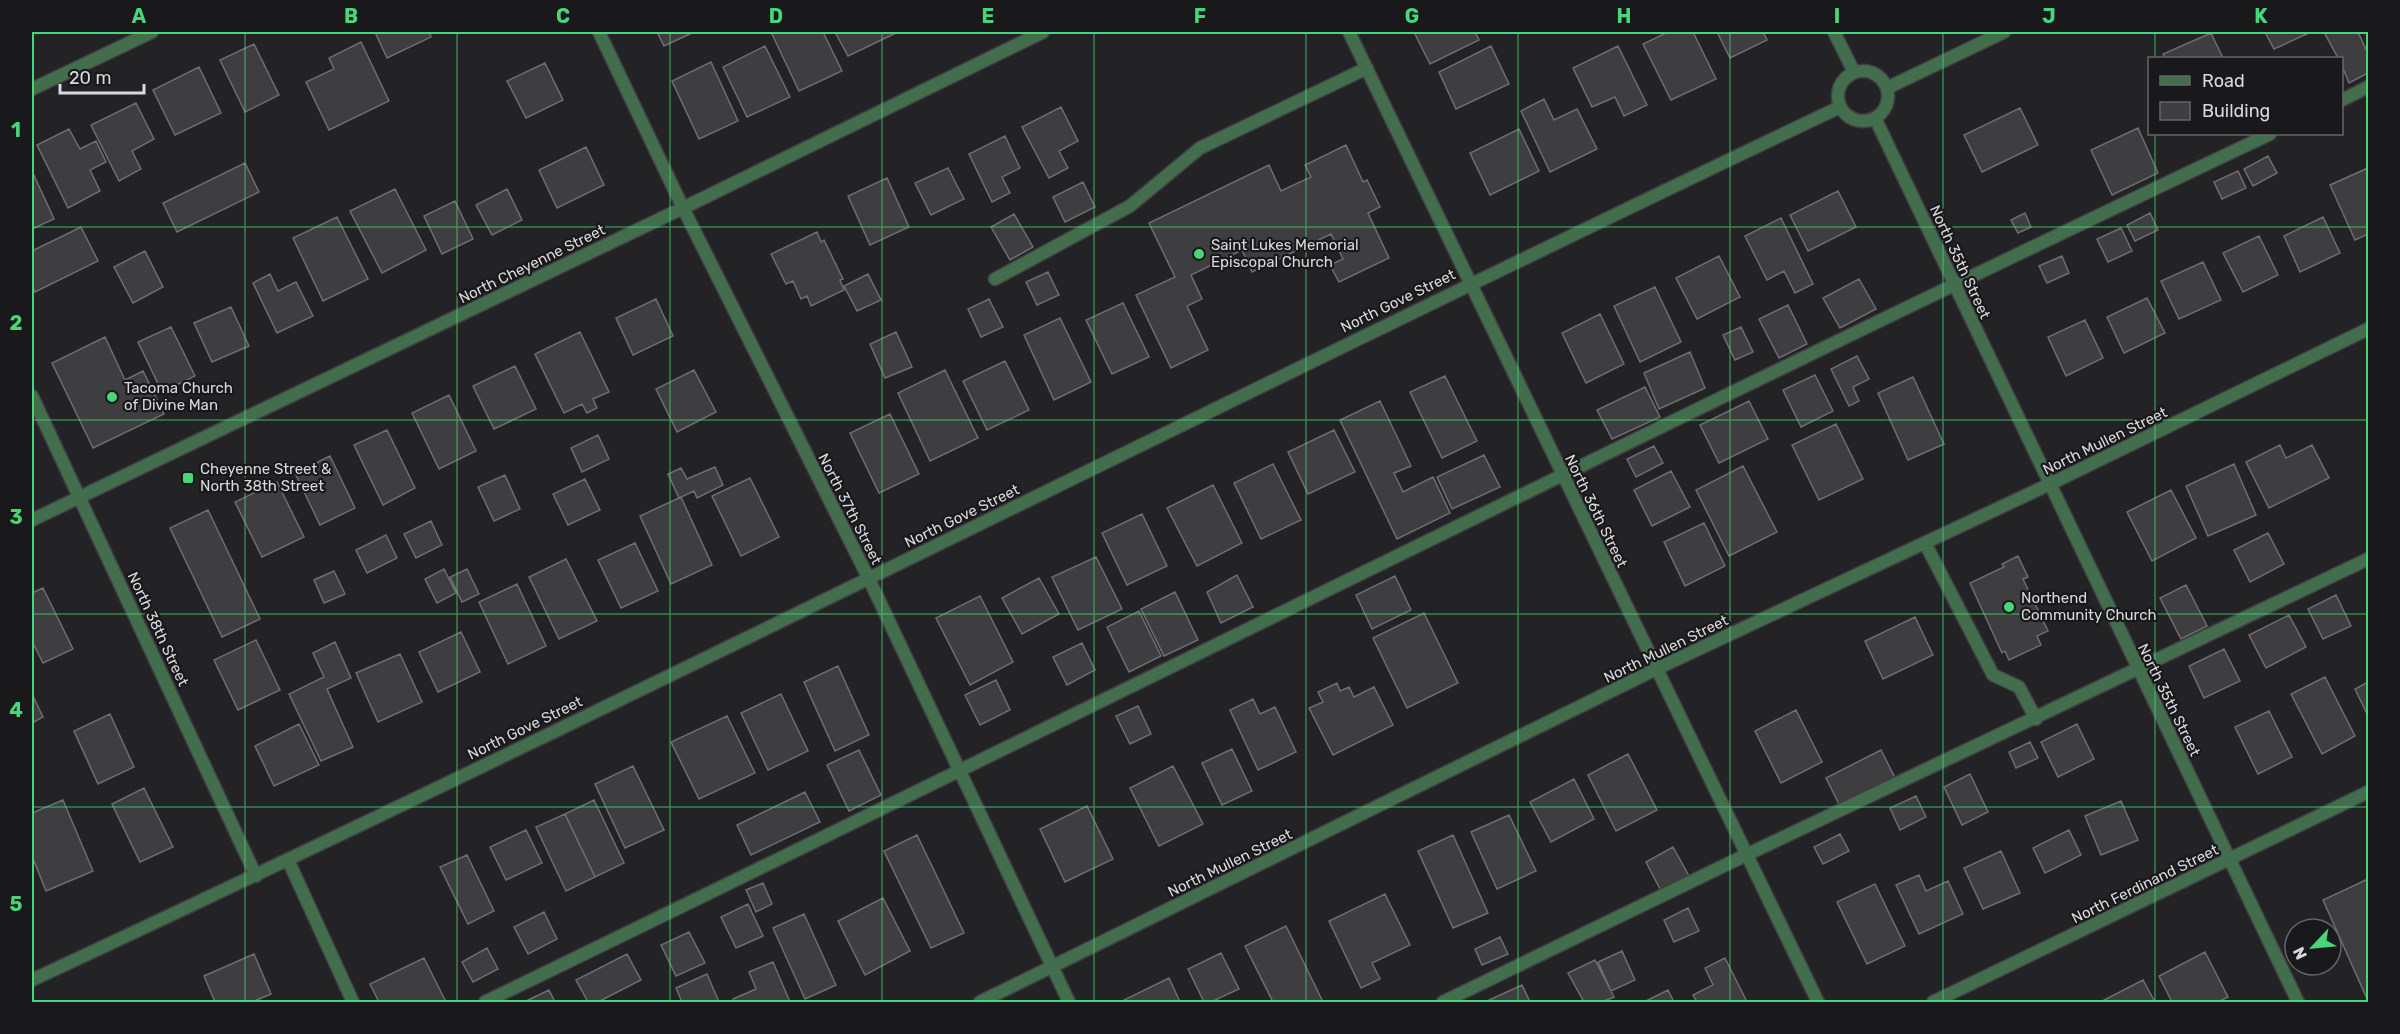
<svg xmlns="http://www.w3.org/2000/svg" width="2400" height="1034" viewBox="0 0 2400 1034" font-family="Rubik,sans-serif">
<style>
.building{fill:#3e3d40;stroke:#6f6d71;stroke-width:1.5}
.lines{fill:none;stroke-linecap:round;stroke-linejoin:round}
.service-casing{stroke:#403f42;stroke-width:15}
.minor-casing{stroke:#403f42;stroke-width:15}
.tertiary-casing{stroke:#403f42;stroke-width:15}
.service{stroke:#436e4d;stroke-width:12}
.minor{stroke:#436e4d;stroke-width:12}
.tertiary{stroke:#436e4d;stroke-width:12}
.grid{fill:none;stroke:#47d779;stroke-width:1.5;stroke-opacity:0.55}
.poi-dot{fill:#47d779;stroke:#19181b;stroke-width:2}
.labels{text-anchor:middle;stroke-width:4.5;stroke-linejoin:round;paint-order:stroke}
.poi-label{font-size:15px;fill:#d9d8db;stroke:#19181b;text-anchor:start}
.street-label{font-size:15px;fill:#d9d8db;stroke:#19181b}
.neatline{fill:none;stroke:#47d779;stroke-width:2}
.grid-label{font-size:20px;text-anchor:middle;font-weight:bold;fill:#47d779}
</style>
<rect width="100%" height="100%" fill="#232225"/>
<path class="building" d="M375 32H429L431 37 387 58Z
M657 32H694L664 46Z
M771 32H823L842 71 799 91Z
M835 32H898L848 56Z
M1414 32H1475L1479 40 1430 64Z
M1668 32H1693L1716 79 1671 100 1643 44Z
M1717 32H1763L1767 40 1730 58Z
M2265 32H2311L2274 49Z
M2324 32H2358L2368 54V73L2349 83 2342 66V58H2338Z
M2211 33 2223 58H2165L2163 54Z
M361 42 389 101 329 130 306 82 334 69 329 58Z
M254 44 279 95 245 112 220 60Z
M765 46 790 97 747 117 723 67Z
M1491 46 1509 84 1456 109 1439 72Z
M1618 46 1647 105 1624 116 1615 97 1592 107 1573 68Z
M711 62 738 121 699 139 672 81Z
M545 63 563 100 526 118 507 81Z
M199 67 221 113 175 135 153 90Z
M1544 99 1554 120 1577 109 1597 149 1550 172 1521 111Z
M136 103 154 139 132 151 141 169 119 181 91 125Z
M1061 107 1078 141 1059 151 1068 168 1049 178 1022 127Z
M2020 108 2038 145 1982 172 1964 135Z
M2138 128 2158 173 2112 195 2091 150Z
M69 129 80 149 96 141 106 162 90 170 100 191 68 208 37 145Z
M1519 129 1539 171 1490 195 1470 153Z
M1005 136 1020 168 1002 177 1010 193 992 202 969 154Z
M1346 145 1363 182 1367 180 1380 207 1368 213 1389 258 1339 282 1330 265 1343 259 1331 234 1252 272 1242 250 1191 275 1202 299 1187 306 1208 350 1171 368 1136 295 1175 277 1149 223 1269 165 1281 191 1311 177 1305 165Z
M586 147 604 185 557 208 539 170Z
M2268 156 2277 173 2253 186 2244 169Z
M245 163 259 192 177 232 163 203Z
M948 168 964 199 931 215 915 183Z
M2368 168V234L2355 240 2330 185Z
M32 171 54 219 32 229Z
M2238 171 2246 188 2222 199 2214 182Z
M887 178 909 227 870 245 848 196Z
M1083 182 1095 207 1065 222 1053 197Z
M395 189 426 250 382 273 350 211Z
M507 189 522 220 492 235 476 205Z
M1838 191 1856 227 1808 251 1790 215Z
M455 201 473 239 442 254 424 216Z
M2025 213 2031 227 2018 233 2011 220Z
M2150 213 2158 230 2135 241 2127 225Z
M1014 214 1033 247 1010 260 991 227Z
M337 217 368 279 323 301 293 238Z
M2323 217 2340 253 2300 272 2284 236Z
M1781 218 1813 284 1795 293 1784 271 1767 280 1745 236Z
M81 227 98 261 35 292 32 285V251Z
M2121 228 2132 251 2108 262 2097 239Z
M817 232 821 242 824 240 843 279 840 280 844 290 811 306 807 296 801 299 793 281 786 284 771 254Z
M2259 236 2278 275 2243 292 2223 253Z
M145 251 163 287 133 303 114 267Z
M1719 256 1740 297 1697 319 1676 278Z
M2062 256 2069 273 2047 283 2039 266Z
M2203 262 2221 300 2179 319 2161 281Z
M1048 272 1059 295 1037 305 1026 282Z
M270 274 278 291 296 282 313 316 277 333 253 283Z
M868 274 881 300 857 311 844 286Z
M1859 279 1876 309 1840 328 1823 298Z
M1655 287 1681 342 1640 362 1614 306Z
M2147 298 2165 333 2124 353 2107 317Z
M656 299 673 336 633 355 616 318Z
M989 299 1003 327 981 337 968 309Z
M1123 303 1149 357 1112 374 1086 320Z
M1788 305 1807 344 1779 358 1759 319Z
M231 307 249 346 212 362 194 323Z
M1600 314 1624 364 1586 383 1562 333Z
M1060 318 1091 382 1054 400 1024 335Z
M2085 320 2103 358 2066 376 2048 337Z
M171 327 195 376 162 392 138 342Z
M1741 327 1753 352 1735 360 1723 335Z
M580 332 609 392 593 399 597 408 587 413 582 404 564 413 535 354Z
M896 332 912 367 885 378 870 344Z
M105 337 125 380 143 371 164 414 93 448 52 363Z
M1690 352 1705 388 1659 409 1644 373Z
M1857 356 1869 379 1853 387 1859 401 1849 406 1831 369Z
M1005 361 1029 410 987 430 963 381Z
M515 366 536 409 494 429 473 386Z
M694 370 716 412 677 432 656 389Z
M945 370 978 438 930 461 898 393Z
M1815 375 1833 411 1801 427 1783 390Z
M1445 376 1477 441 1442 458 1410 392Z
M1913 377 1944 444 1908 460 1878 393Z
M1645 387 1660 417 1612 439 1597 410Z
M449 395 476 451 439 469 412 413Z
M1380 401 1411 466 1394 473 1403 492 1433 477 1450 513 1397 539 1340 420Z
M1749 401 1768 439 1719 463 1700 425Z
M890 414 919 474 879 493 850 433Z
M1836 424 1863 479 1819 500 1792 445Z
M387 430 415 488 383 505 354 445Z
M1334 430 1355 472 1308 494 1288 452Z
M598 435 609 459 582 472 571 448Z
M2280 445 2286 458 2312 445 2329 478 2269 508 2246 462Z
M1654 446 1663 463 1636 477 1627 459Z
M1484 455 1500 487 1452 509 1437 477Z
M330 456 355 508 320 525 295 473Z
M1273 464 1301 520 1261 539 1234 483Z
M2234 464 2256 515 2208 536 2186 486Z
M1743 466 1777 532 1729 556 1696 490Z
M715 467 723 485 697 498 694 491 679 498 668 474 681 468 687 479Z
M1671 471 1690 507 1652 526 1634 490Z
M505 475 520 509 494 521 478 487Z
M750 478 779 537 741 556 712 496Z
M585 479 600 510 568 525 553 494Z
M277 482 304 537 262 557 235 502Z
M1213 485 1242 543 1197 566 1167 508Z
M2171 490 2196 538 2152 561 2127 512Z
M681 497 712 565 671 584 640 516Z
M208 510 260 619 222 637 170 528Z
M1142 514 1167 566 1127 585 1102 533Z
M431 521 442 545 416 558 404 534Z
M1704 523 1725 566 1685 586 1664 542Z
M2268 533 2284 564 2250 582 2234 550Z
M386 535 397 558 367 573 356 550Z
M635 543 658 591 621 608 598 560Z
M2018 556 2028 577 2023 579 2048 631 2037 636 2041 645 2009 660 2005 651 2002 653 1970 583 2004 567 2002 564Z
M1096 557 1122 609 1078 630 1052 577Z
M566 559 597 621 559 639 529 577Z
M444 569 456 593 437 603 425 579Z
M467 569 479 594 462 602 450 577Z
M334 571 345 594 324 603 314 580Z
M1237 575 1253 607 1221 623 1207 592Z
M1395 576 1411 610 1372 629 1356 595Z
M1039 578 1059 614 1022 634 1002 598Z
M517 584 546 646 508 664 479 602Z
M2186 585 2207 626 2181 639 2160 598Z
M43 588 73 649 43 663 32 641V593Z
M1175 592 1198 640 1164 656 1141 609Z
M2336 595 2351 626 2323 639 2308 609Z
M980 596 1013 662 970 685 936 618Z
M1139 611 1161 656 1129 672 1107 627Z
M1424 613 1458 683 1407 708 1373 638Z
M2289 615 2306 647 2266 668 2249 635Z
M1915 617 1933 655 1883 679 1865 641Z
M461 632 480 672 438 692 419 652Z
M256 640 280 690 238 710 214 660Z
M335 642 351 678 327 689 353 747 321 761 289 694 324 677 313 653Z
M1082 643 1095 670 1067 685 1053 657Z
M2224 649 2240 681 2204 698 2189 666Z
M400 654 422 702 378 722 356 673Z
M838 666 869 735 835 751 804 682Z
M2325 677 2355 736 2322 754 2291 694Z
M996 680 1010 710 980 725 965 695Z
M2368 682V716L2355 689Z
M1337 683 1340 691 1349 687 1354 697 1374 687 1393 725 1333 755 1309 708 1323 702 1318 692Z
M32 694 43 717 32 723Z
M781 694 808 751 768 770 741 713Z
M1253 699 1260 714 1275 707 1296 752 1258 770 1230 710Z
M1138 706 1151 734 1130 744 1116 716Z
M1796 710 1822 762 1781 783 1755 731Z
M2269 711 2292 757 2258 774 2235 727Z
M110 714 134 767 98 784 74 731Z
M727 716 755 773 699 799 671 742Z
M299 724 319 765 274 786 255 746Z
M2077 724 2094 759 2058 777 2041 742Z
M2030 742 2038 758 2016 768 2009 752Z
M1232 749 1252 791 1222 805 1202 763Z
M859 750 881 795 849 811 827 765Z
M1881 750 1895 778 1840 806 1826 778Z
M1628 754 1657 810 1616 831 1588 775Z
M633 766 664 830 625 848 595 784Z
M1173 766 1203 824 1159 846 1130 788Z
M1970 774 1988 812 1962 825 1944 787Z
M1574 779 1594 819 1551 842 1530 802Z
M144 788 173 847 140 862 112 804Z
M805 792 820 822 751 855 737 825Z
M1916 796 1926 817 1900 830 1890 808Z
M63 800 93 871 46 891 32 856V813Z
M594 800 624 863 595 877 565 814Z
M2121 801 2138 840 2101 855 2085 816Z
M1087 806 1113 859 1065 882 1040 829Z
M565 814 595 877 566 891 536 827Z
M1509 815 1536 871 1497 889 1471 832Z
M526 830 542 863 506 880 490 847Z
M2069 830 2081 855 2045 873 2033 848Z
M1840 834 1849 851 1823 864 1814 847Z
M917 835 964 933 931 948 884 851Z
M1453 835 1488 913 1453 928 1418 851Z
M1673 847 1689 876 1661 891 1646 862Z
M2001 851 2020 893 1983 909 1964 868Z
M467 855 494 911 468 924 440 867Z
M1919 875 1926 891 1948 881 1963 914 1919 934 1896 885Z
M2368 879V1001L2323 900Z
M763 883 772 904 756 912 746 890Z
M1875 884 1905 946 1867 964 1837 902Z
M1385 894 1410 945 1372 963 1380 979 1361 988 1329 921Z
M883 898 910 951 865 975 838 921Z
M748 904 763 936 736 948 721 917Z
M1688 908 1699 931 1674 942 1664 920Z
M544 912 557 939 528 954 514 927Z
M804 914 836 985 805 999 773 928Z
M1286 926 1323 1002H1273L1245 946Z
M689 932 705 963 676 976 661 945Z
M1500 937 1508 954 1482 965 1475 949Z
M487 948 498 969 473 982 462 962Z
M1622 951 1635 980 1611 991 1598 962Z
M2205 952 2228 997 2218 1002H2172L2159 976Z
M1221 953 1239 989 1211 1002H1204L1188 969Z
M254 954 271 994 252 1002H215L204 976Z
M627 954 641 980 598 1002H588L576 980Z
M424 958 446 1002H379L370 984Z
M1725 958 1747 1002H1697L1693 995 1713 985 1705 968Z
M1595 960 1614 997 1602 1002H1584L1568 973Z
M773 962 790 1002H734L733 999 756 989 749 972Z
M707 974 719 1002H682L676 988Z
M1169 978 1180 1002H1125L1124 1000Z
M2143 980 2155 1002H2105L2104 1000Z
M1522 985 1530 1002H1485Z
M549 990 555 1002H524Z
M1668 990 1674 1002H1644Z"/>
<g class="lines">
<g class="service-casing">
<path id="service" d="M2342 100 2368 87
M995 279 1130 206 1200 148 1367 68
M1925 543 1993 675 2019 687 2036 719
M485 1002C1080 714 1672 417 2270 134
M1443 1002 1746 855 2368 559"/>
</g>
<g class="minor-casing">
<path id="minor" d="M1349 32 1818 1002
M1834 32 1854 72
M1838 96a25 25 0 1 1 50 0a25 25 0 1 1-50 0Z
M1887 88 2004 32
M32 89 152 32
M1875 118 2298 1002
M32 396 256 876
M288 860 353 1002
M32 980C638 698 1235 394 1840 107
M980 1002 1656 669 2050 484 2368 329
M1933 1002 2368 792"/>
</g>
<g class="tertiary-casing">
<path id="tertiary" d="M599 32 683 208 869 579 1069 1002
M32 520 683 208 1043 32"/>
</g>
<use href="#service" class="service"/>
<use href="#minor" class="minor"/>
<use href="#tertiary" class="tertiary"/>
</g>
<path class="grid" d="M245 32V1002M457 32V1002M670 32V1002M882 32V1002M1094 32V1002M1306 32V1002M1518 32V1002M1730 32V1002M1943 32V1002M2155 32V58M2155 134V1002M32 227H2368M32 420H2368M32 614H2368M32 807H2368"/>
<g class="poi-dot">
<circle cx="1199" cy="254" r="6"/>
<circle cx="112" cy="397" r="6"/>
<rect x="182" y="472" width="12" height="12" rx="3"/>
<circle cx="2009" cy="607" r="6"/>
</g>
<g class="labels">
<g class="poi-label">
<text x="1211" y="250">Saint Lukes Memorial<tspan x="1211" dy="17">Episcopal Church</tspan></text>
<text x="124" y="393">Tacoma Church<tspan x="124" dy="17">of Divine Man</tspan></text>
<text x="200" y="474">Cheyenne Street &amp;<tspan x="200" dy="17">North 38th Street</tspan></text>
<text x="2021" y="603">Northend<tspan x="2021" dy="17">Community Church</tspan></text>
</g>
<g class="street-label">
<text transform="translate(1960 262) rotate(65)" y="5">North 35th Street</text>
<text transform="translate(532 264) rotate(-26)" y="5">North Cheyenne Street</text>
<text transform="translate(1398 301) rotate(-26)" y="5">North Gove Street</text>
<text transform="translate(2105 441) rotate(-26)" y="5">North Mullen Street</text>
<text transform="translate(850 509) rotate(63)" y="5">North 37th Street</text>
<text transform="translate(1596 511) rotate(64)" y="5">North 36th Street</text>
<text transform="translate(962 516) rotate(-26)" y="5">North Gove Street</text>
<text transform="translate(158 629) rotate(65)" y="5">North 38th Street</text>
<text transform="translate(1666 649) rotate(-26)" y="5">North Mullen Street</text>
<text transform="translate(2169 700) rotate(64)" y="5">North 35th Street</text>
<text transform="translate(525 728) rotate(-26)" y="5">North Gove Street</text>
<text transform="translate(1230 863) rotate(-26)" y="5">North Mullen Street</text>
<text transform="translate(2145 884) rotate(-26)" y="5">North Ferdinand Street</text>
</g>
</g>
<rect width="2400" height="1034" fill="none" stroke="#19181b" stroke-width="66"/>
<rect x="2148" y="57" width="195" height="78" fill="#19181b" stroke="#666568" stroke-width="1.5"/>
<rect x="2160" y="76" width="30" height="9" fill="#436e4d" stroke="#666568" stroke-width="1.5"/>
<text x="2202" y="87" font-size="18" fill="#d9d8db">Road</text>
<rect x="2160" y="102" width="30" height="18" fill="#3e3d40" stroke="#666568" stroke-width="1.5"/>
<text x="2202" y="117" font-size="18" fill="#d9d8db">Building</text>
<g transform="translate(2313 947) rotate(244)"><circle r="28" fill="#19181b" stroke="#666568" stroke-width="1.5"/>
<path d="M0-4.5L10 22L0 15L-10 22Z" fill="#47d779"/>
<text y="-9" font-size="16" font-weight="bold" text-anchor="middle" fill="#d9d8db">N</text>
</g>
<path d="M60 84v9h84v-9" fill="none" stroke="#d9d8db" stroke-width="3"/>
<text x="69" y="84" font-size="18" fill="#d9d8db" stroke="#19181b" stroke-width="4.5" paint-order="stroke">20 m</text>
<rect x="33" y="33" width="2334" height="968" class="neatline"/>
<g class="grid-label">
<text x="139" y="23">A</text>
<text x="351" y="23">B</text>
<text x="563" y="23">C</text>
<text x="776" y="23">D</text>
<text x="988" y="23">E</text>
<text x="1200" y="23">F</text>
<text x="1412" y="23">G</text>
<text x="1624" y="23">H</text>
<text x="1837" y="23">I</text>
<text x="2049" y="23">J</text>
<text x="2261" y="23">K</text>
<text x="16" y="137">1</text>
<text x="16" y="330">2</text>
<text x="16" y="524">3</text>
<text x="16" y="717">4</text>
<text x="16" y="911">5</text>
</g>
</svg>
